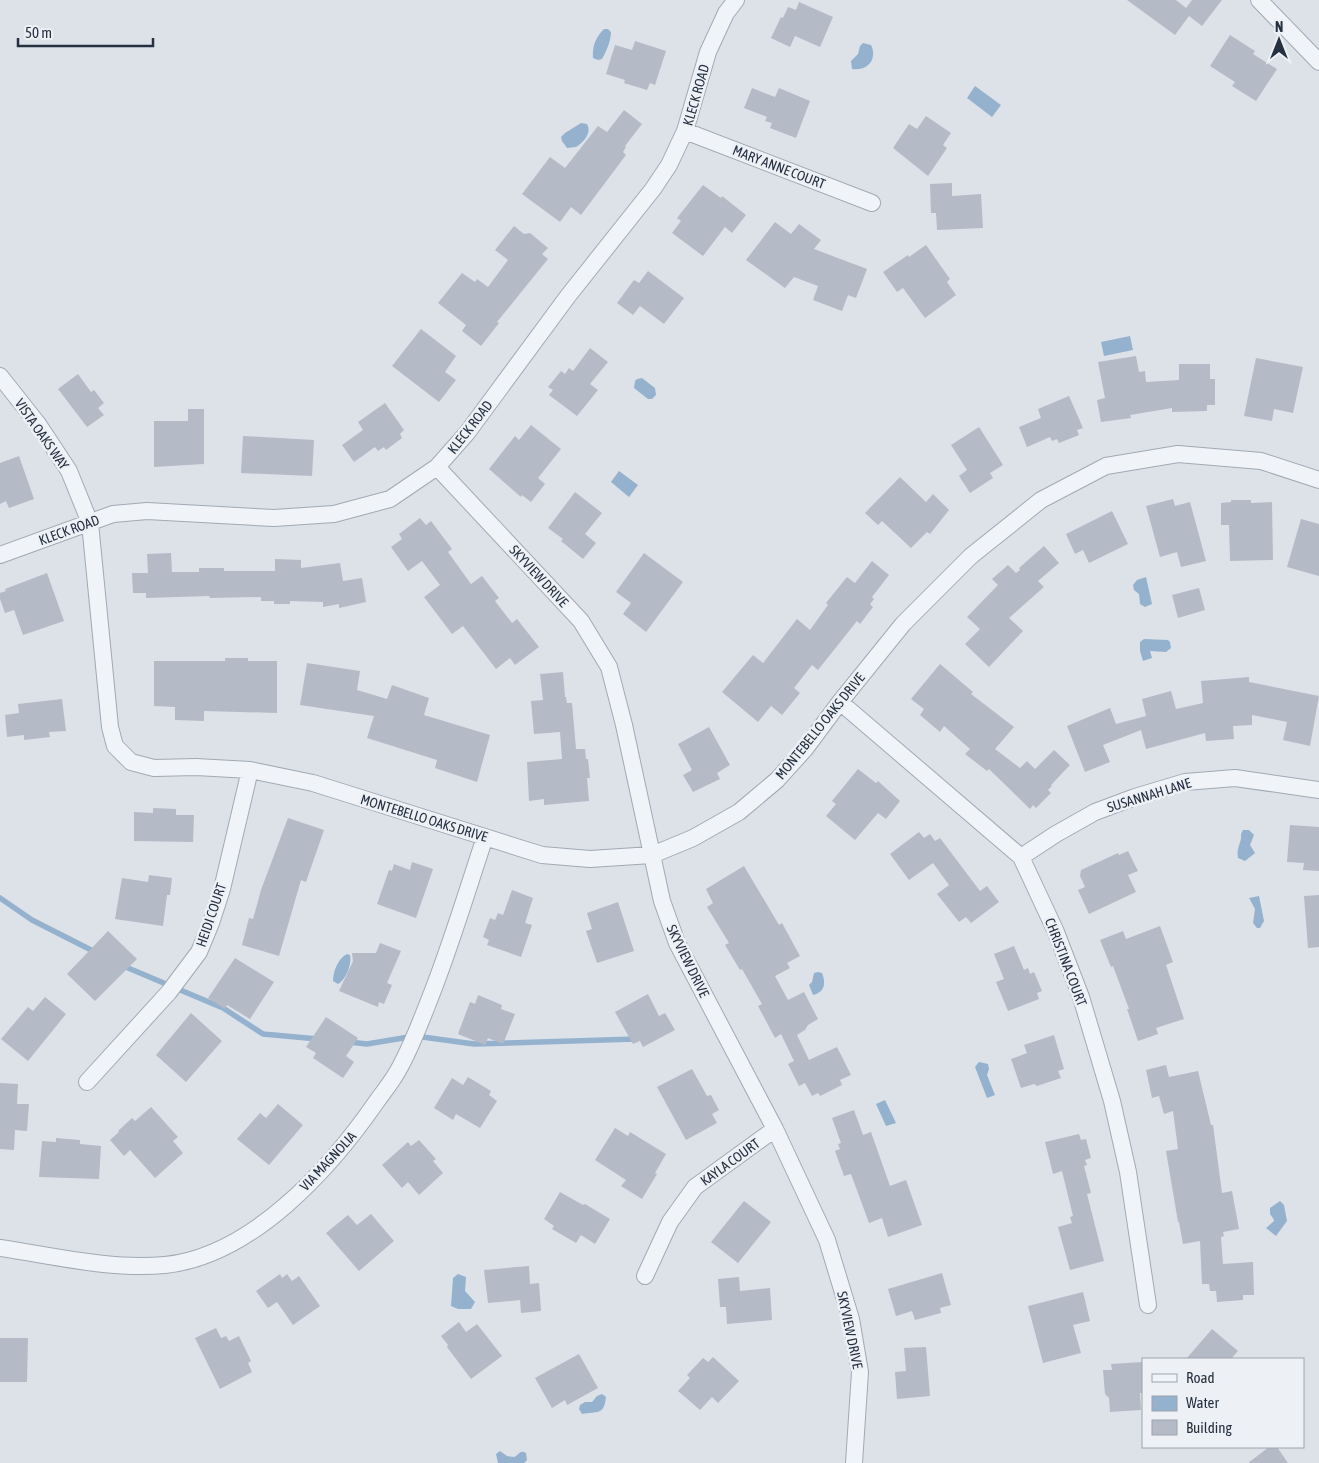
<svg xmlns="http://www.w3.org/2000/svg" width="1319" height="1463" viewBox="0 0 1319 1463" font-family="'Asap Condensed',sans-serif">
<style>
.water{fill:#94b1cd}
.lines{fill:none;stroke-linecap:round;stroke-linejoin:round}
.stream{stroke:#94b1cd;stroke-width:5.5}
.building{fill:#b4bbc6}
.minor-casing{stroke:#a2a9b3;stroke-width:18}
.minor{stroke:#f0f3f7;stroke-width:16}
.labels{text-anchor:middle;stroke-width:5;stroke-linejoin:round;paint-order:stroke}
.street-label{font-size:14px;fill:#253041;stroke:#edf1f6}
</style>
<rect width="100%" height="100%" fill="#dde2e9"/>
<path class="water" d="M604 29H608L611 32C611 41 606 52 602 59L598 60 593 58C592 46 596 37 604 29Z
M863 43 871 45C878 60 867 71 852 69L851 61 858 54 860 46Z
M975 86 1001 105 992 117 967 98Z
M581 123 587 124C592 133 584 142 576 147L567 148 562 141 561 137 565 133Z
M1130 336 1133 350 1104 356 1101 342Z
M642 378 655 388 656 395 652 399H648L634 388 635 381 637 379Z
M619 471 638 485 629 497 611 482Z
M1146 577 1152 604 1145 607 1140 604 1139 594 1134 590 1133 585 1137 580Z
M1144 639 1168 640 1170 642 1171 648 1166 652 1150 651 1152 658 1143 661 1140 651V642Z
M1243 830H1249L1254 835 1250 845 1255 853 1245 861 1238 858C1236 847 1242 843 1241 834Z
M1259 896 1264 921 1260 928H1257L1253 923 1255 909 1249 898Z
M347 954 350 955C352 964 346 980 338 984L333 981C333 972 338 958 347 954Z
M818 972 822 973C826 983 825 992 813 995L809 985 812 982 814 973Z
M979 1062 988 1064 989 1069 987 1075 995 1095 987 1098 975 1067Z
M885 1100 896 1123 886 1126 876 1104Z
M1280 1201 1284 1205 1287 1221 1276 1236 1266 1228 1274 1221 1273 1218 1270 1214V1208Z
M458 1274 466 1277 465 1291 475 1302 471 1309H458L451 1306 453 1278Z
M602 1394 606 1397C604 1416 597 1411 582 1414L579 1409 580 1405 585 1402H592L597 1396Z
M500 1451 507 1456 514 1457C519 1455 520 1449 526 1453L527 1460 524 1463H498L496 1454Z"/>
<g class="lines">
<path class="stream" d="M0 898 32 920 97 953
M121 965 223 1008 263 1034 318 1039
M349 1042 367 1044 415 1036 474 1044 636 1039"/>
</g>
<path class="building" d="M1127 0H1176L1186 8 1192 0H1222L1202 26 1189 16 1175 35Z
M799 2 833 17 820 47 795 36 790 47 771 38 781 17 783 18 788 7 796 10Z
M1230 35 1255 51 1253 54 1277 69 1256 101 1232 86 1235 82 1210 66Z
M635 41 666 51 655 85 650 83 647 90 624 83 625 80 606 74 615 45 632 50Z
M752 88 775 97 779 88 810 101 796 138 770 128 772 123 765 121 767 117 744 108Z
M624 110 642 124 625 146 626 147 623 152 626 155 581 215 571 207 560 222 522 194 550 157 565 168 598 126 607 132Z
M926 116 951 133 943 145 947 148 928 176 893 148 909 124 917 129Z
M952 183V196L981 194 983 228 937 230 936 213H931L930 184Z
M703 185 721 198 722 196 746 215 732 233 725 227 703 256 672 233 681 221 677 218Z
M775 222 791 234 799 224 821 240 814 249 867 269 856 298 848 295 842 311 813 300 818 286 794 277 785 288 746 260Z
M514 226 524 234 530 233 548 248 542 254 548 259 497 322 499 323 481 346 462 331 466 325 438 303 462 273 475 282 477 279 488 287 508 260 495 250Z
M926 245 950 279 947 282 956 295 925 318 903 288 897 292 883 272 908 255 909 257Z
M648 271 684 298 664 324 640 306 633 315 617 303 634 280 639 283Z
M421 329 456 356 445 372 456 380 439 402 392 366Z
M590 348 608 362 590 384 598 390 577 416 549 395 553 390 548 387 561 371 565 374 569 368 573 371Z
M1136 356 1139 372 1145 371 1146 382 1179 380V364H1210V379H1215V405H1207V411L1172 412V408L1130 415 1131 418 1101 422 1097 400 1105 398 1098 362Z
M1256 358 1303 367 1293 413 1274 409 1272 421 1244 416Z
M78 374 91 392 94 390 104 403 98 408 104 415 87 427 58 389Z
M1069 396 1083 428 1077 430 1079 435 1059 443 1057 439 1052 441 1050 437 1027 447 1019 427 1041 418 1038 409Z
M385 403 404 430 400 434 402 438 386 450 384 447 378 451 375 447 354 462 342 445 363 430 358 422Z
M188 409H204V464L154 467V421H188Z
M531 425 561 449 538 478 545 484 531 502 522 495 521 497 489 469 515 436 519 440Z
M979 427 1003 465 990 473 993 478 970 493 959 476 967 470 951 445Z
M243 436 314 440 312 476 241 473Z
M19 456 34 499 9 508 6 501 0 504V463Z
M900 477 926 502 933 494 949 510 930 534 927 532 911 548 882 521 878 525 865 513Z
M575 492 602 513 585 534 596 543 583 559 561 541 563 539 548 528Z
M1173 499 1175 506 1190 502 1206 561 1181 567 1177 552 1160 557 1146 506Z
M1231 500H1251V503L1272 502 1273 560 1230 561 1229 525H1221V503L1231 502Z
M1112 511 1128 544 1089 563 1083 550 1075 554 1066 534Z
M420 518 426 525 431 521 452 549 448 552 471 584 482 576 499 598 495 601 512 623 517 619 539 647 515 665 510 658 496 669 463 626 452 634 424 597 440 585 422 561 408 571 391 547 402 539 399 534Z
M1301 519 1319 524V576L1287 567Z
M1044 546 1059 563 1038 581 1044 587 1009 618 1023 631 989 667 965 644 980 629 967 617 998 585 992 579 1008 565 1016 573 1020 570 1019 568Z
M171 553 172 572H199V568H224V571H275V559L301 560V568L340 563 343 581 362 578 366 602 339 608V604L323 607V602L290 601V604H274V601H261V597L210 598 209 596 146 598V593H133L132 573H148L147 554Z
M644 553 683 582 646 632 623 614 631 603 616 592Z
M872 561 889 575 872 597 874 599 870 604 873 607 860 624 857 621 818 670 812 665 794 688 800 693 782 715 771 706 758 722 722 692 753 655 763 663 797 619 810 630 828 605 826 603 847 577 855 583Z
M47 573 64 621 23 635 14 610 5 613 0 599V593L6 591 5 589Z
M1199 588 1205 610 1178 618 1172 595Z
M225 658H248V661H277V713L204 711V721L175 720V707L154 706V661H225Z
M307 663 360 671 357 690 387 699 392 685 429 698 424 715 490 735 477 782 435 768 437 760 367 738 374 716 300 705Z
M940 664 973 692 971 694 1014 727 995 749 1020 768 1027 761 1035 769 1054 750 1070 765 1051 785 1052 786 1048 790 1051 793 1036 808 1033 805 1030 809 989 769 987 771 965 754 970 749 944 726 940 732 920 715 924 709 911 699Z
M563 672 565 697H566L567 703H572L576 749H585L586 759H588L590 778H587L589 801 544 805V799L529 801 527 762 562 759 560 732 534 734 531 701 543 700 540 674Z
M1249 677V682L1319 696 1310 746 1283 740 1287 722 1252 715V725L1233 726 1234 739 1206 741 1205 733 1146 749 1141 730 1103 745 1110 762 1085 772 1067 726 1110 708 1116 724 1146 716 1142 699 1171 691 1176 709 1203 703 1201 681Z
M62 699 66 731 49 732 50 737 24 740V735L7 737 5 715 19 713 18 704Z
M709 727 730 765 717 773 720 779 693 792 683 775 692 770 678 744Z
M858 769 876 783 878 781 900 801 886 819 878 813 855 840 826 816 836 804 832 801Z
M153 808 176 809V815H194L193 842 134 841V812L153 813Z
M288 818 324 830 306 882 301 880 279 956 242 945 249 918 253 919 261 890Z
M1290 825 1319 827V871L1303 870 1304 863 1287 862Z
M919 832 924 838 930 834 935 841 940 838 980 891 987 886 999 902 971 923 966 917 959 922 937 894 949 885 933 863 909 880 890 854Z
M1128 851 1138 871 1128 875 1136 892 1089 914 1078 890 1085 887 1080 876 1081 870 1118 853 1119 855Z
M412 862 433 869 416 918 377 904 389 870 392 871 394 864 410 870Z
M744 866 779 925 782 923 800 956 787 963 790 968 775 976 788 1000 804 992 818 1019 808 1025 805 1030 797 1035 809 1060 837 1047 851 1075 840 1080 842 1085 820 1096 818 1093 812 1096 805 1083 799 1086 788 1064 794 1061 781 1034 775 1038 758 1006 762 1004 742 969 740 970 725 945 729 943 707 907 713 903 706 889Z
M149 875 172 878 170 895H167L163 926 115 919 122 878 148 882Z
M512 890 533 898 525 923 532 925 521 957 487 945 489 940 483 937 490 918 495 920 498 913 503 915Z
M1319 895V947L1308 948 1304 896Z
M618 902 634 951 597 963 586 931 592 929 587 913Z
M1160 926 1173 962 1166 965 1184 1019 1156 1028 1158 1034 1138 1041 1127 1009H1129L1113 966 1111 967 1100 940 1123 931 1126 939Z
M108 931 137 959 95 1001 67 974Z
M380 943 401 951 387 983 392 985 384 1004 379 1002 378 1007 339 991 353 961 352 953H376Z
M1014 946 1024 970 1028 968 1030 974 1034 972 1042 991 1037 993 1039 999 1008 1011 996 982 1004 979 994 954Z
M235 958 274 982 250 1019 227 1005 225 1009 208 998Z
M648 994 659 1016 665 1013 675 1030 643 1047 640 1041 633 1044 615 1012Z
M478 995 502 1005 501 1009 515 1014 503 1044 488 1038 485 1045 458 1034 470 1002 475 1004Z
M45 997 66 1014 28 1061 1 1039 28 1007 33 1011Z
M191 1013 222 1041 186 1082 156 1055Z
M326 1017 358 1038 346 1056 354 1062 343 1078 313 1058 316 1053 306 1047Z
M1054 1035 1064 1069 1058 1071 1061 1078 1037 1086 1034 1084 1021 1088 1011 1059 1027 1053 1024 1045Z
M1166 1065 1169 1077 1198 1071 1211 1125H1213L1222 1193 1232 1191 1239 1229 1223 1232 1224 1236 1221 1237 1223 1264 1253 1262 1254 1295H1243V1300L1217 1302 1216 1291H1210L1209 1284H1202L1200 1241 1183 1244 1179 1222H1178L1166 1151 1178 1149 1173 1111 1164 1114 1159 1096 1152 1098 1146 1070Z
M692 1069 707 1096 711 1095 719 1110 712 1114 717 1123 686 1140 657 1087Z
M468 1077 491 1091 489 1095 497 1101 480 1128 456 1114 453 1120 434 1108 452 1078 463 1085Z
M0 1083 18 1084 17 1104H29L27 1131 15 1130 14 1150 0 1149Z
M278 1104 303 1125 269 1165 237 1139 260 1113 266 1118Z
M151 1107 178 1137 173 1141 183 1153 155 1178 130 1150 124 1156 110 1140 119 1132 118 1131 132 1118 135 1121Z
M854 1110 863 1135 871 1132 890 1186 906 1180 922 1225 888 1237 882 1218 869 1223 851 1174 844 1176 835 1151 840 1149 838 1144 841 1143 832 1118Z
M615 1128 628 1136 630 1132 666 1154 655 1173 657 1174 642 1199 621 1186 626 1180 595 1160Z
M1079 1134 1081 1140 1086 1139 1091 1158 1085 1160 1087 1165 1084 1166 1091 1193 1087 1194 1104 1261 1070 1270 1058 1227 1072 1223 1070 1217 1073 1216 1062 1171 1053 1174 1045 1142Z
M56 1138 80 1140V1144L101 1146 99 1179 39 1177 42 1141 56 1142Z
M419 1140 436 1159 433 1161 443 1173 419 1195 408 1182 402 1188 382 1165 408 1142 411 1146Z
M560 1192 583 1205 585 1204 610 1219 595 1244 581 1235 576 1243 552 1229 554 1226 544 1219Z
M744 1201 771 1222 738 1263 711 1242Z
M371 1214 394 1241 359 1271 326 1233 348 1215 357 1225Z
M529 1266 530 1284 539 1283 541 1311 521 1313 520 1300 488 1303 484 1270Z
M942 1273 951 1305 940 1308 941 1313 915 1320 912 1311 896 1316 888 1289Z
M280 1274 282 1278 287 1274 292 1281 299 1276 320 1306 293 1325 277 1302 268 1308 256 1291Z
M739 1277 740 1291 770 1288 772 1320 727 1324 726 1307H720L718 1279Z
M1083 1292 1090 1321 1073 1325 1081 1353 1043 1363 1028 1306Z
M459 1322 466 1332 477 1324 502 1356 471 1379 447 1347 448 1345 441 1336Z
M216 1328 221 1338 226 1336 229 1341 239 1336 251 1361 248 1363 252 1372 220 1389 195 1338Z
M1212 1329 1238 1351 1231 1359H1186Z
M0 1338H28L27 1382H0Z
M926 1347 930 1396 897 1399 895 1372 906 1371 904 1348Z
M579 1354 598 1388 567 1405 565 1400 552 1408 535 1378Z
M713 1357 739 1381 718 1403 712 1397 700 1410 678 1391 690 1378 687 1375 703 1358 708 1362Z
M1143 1362V1393H1140L1141 1410 1110 1412 1109 1398 1105 1394 1103 1370H1112L1111 1364Z
M1269 1447H1277L1288 1463H1248Z"/>
<g class="lines">
<g class="minor-casing">
<path id="minor" d="M1259 0 1319 62
M685 131 872 203
M0 376 38 424 69 471 90 523 110 727 115 746 131 762 154 768 196 767 250 770 313 783 542 855 590 859 652 855 693 838 739 812 777 780 805 749 840 702 903 624 971 556 1041 500 1106 466 1178 454 1261 461 1319 480
M437 467 581 621 609 667 624 725 662 901 677 943 775 1129 827 1240 851 1319 860 1372 854 1463
M0 555 113 514 147 511 274 518 334 514 390 499 437 467 467 433 568 296 653 189 669 165 685 131 708 52 726 13 736 0
M840 702 1021 857 1056 932 1081 997 1112 1101 1128 1172 1148 1305
M1021 857 1056 834 1095 812 1135 797 1185 782 1235 778 1319 790
M87 1082 169 992 199 952 211 923 222 889 250 770
M0 1248C54 1256 110 1270 165 1265 252 1256 330 1169 377 1101 385 1090 394 1079 400 1067 412 1045 421 1021 430 998 451 945 467 891 485 837
M645 1276 670 1222 695 1187 775 1129"/>
</g>
<use href="#minor" class="minor"/>
</g>
<g class="labels">
<g class="street-label">
<text transform="translate(696 95) rotate(-74)" y="5">KLECK ROAD</text>
<text transform="translate(779 167) rotate(21)" y="5">MARY ANNE COURT</text>
<text transform="translate(470 427) rotate(-52)" y="5">KLECK ROAD</text>
<text transform="translate(42 434) rotate(55)" y="5">VISTA OAKS WAY</text>
<text transform="translate(69 530) rotate(-20)" y="5">KLECK ROAD</text>
<text transform="translate(539 576) rotate(47)" y="5">SKYVIEW DRIVE</text>
<text transform="translate(820 726) rotate(-51)" y="5">MONTEBELLO OAKS DRIVE</text>
<text transform="translate(1149 795) rotate(-17)" y="5">SUSANNAH LANE</text>
<text transform="translate(424 818) rotate(17)" y="5">MONTEBELLO OAKS DRIVE</text>
<text transform="translate(211 915) rotate(-71)" y="5">HEIDI COURT</text>
<text transform="translate(688 961) rotate(64)" y="5">SKYVIEW DRIVE</text>
<text transform="translate(1066 962) rotate(69)" y="5">CHRISTINA COURT</text>
<text transform="translate(328 1161) rotate(-47)" y="5">VIA MAGNOLIA</text>
<text transform="translate(730 1162) rotate(-36)" y="5">KAYLA COURT</text>
<text transform="translate(850 1330) rotate(78)" y="5">SKYVIEW DRIVE</text>
</g>
</g>
<rect x="1142" y="1358" width="162" height="90" fill="#edf1f6" stroke="#9da4ae"/>
<rect x="1152" y="1374" width="25" height="8" fill="#f0f3f7" stroke="#9da4ae"/>
<text x="1186" y="1383" font-size="15" fill="#253041">Road</text>
<rect x="1152" y="1396" width="25" height="15" fill="#94b1cd" stroke="#9da4ae"/>
<text x="1186" y="1408" font-size="15" fill="#253041">Water</text>
<rect x="1152" y="1420" width="25" height="15" fill="#b4bbc6" stroke="#9da4ae"/>
<text x="1186" y="1433" font-size="15" fill="#253041">Building</text>
<g transform="translate(1279 40)" stroke="#edf1f6" stroke-width="4" paint-order="stroke">
<path d="M0-4L9 19L0 12L-9 19Z" fill="#253041"/>
<text y="-8" font-size="14" font-weight="bold" text-anchor="middle" fill="#253041">N</text>
</g>
<path d="M18 38v8h135v-8" fill="none" stroke="#253041" stroke-width="2.5"/>
<text x="25" y="38" font-size="15" fill="#253041" stroke="#edf1f6" stroke-width="4" paint-order="stroke">50 m</text>
</svg>
